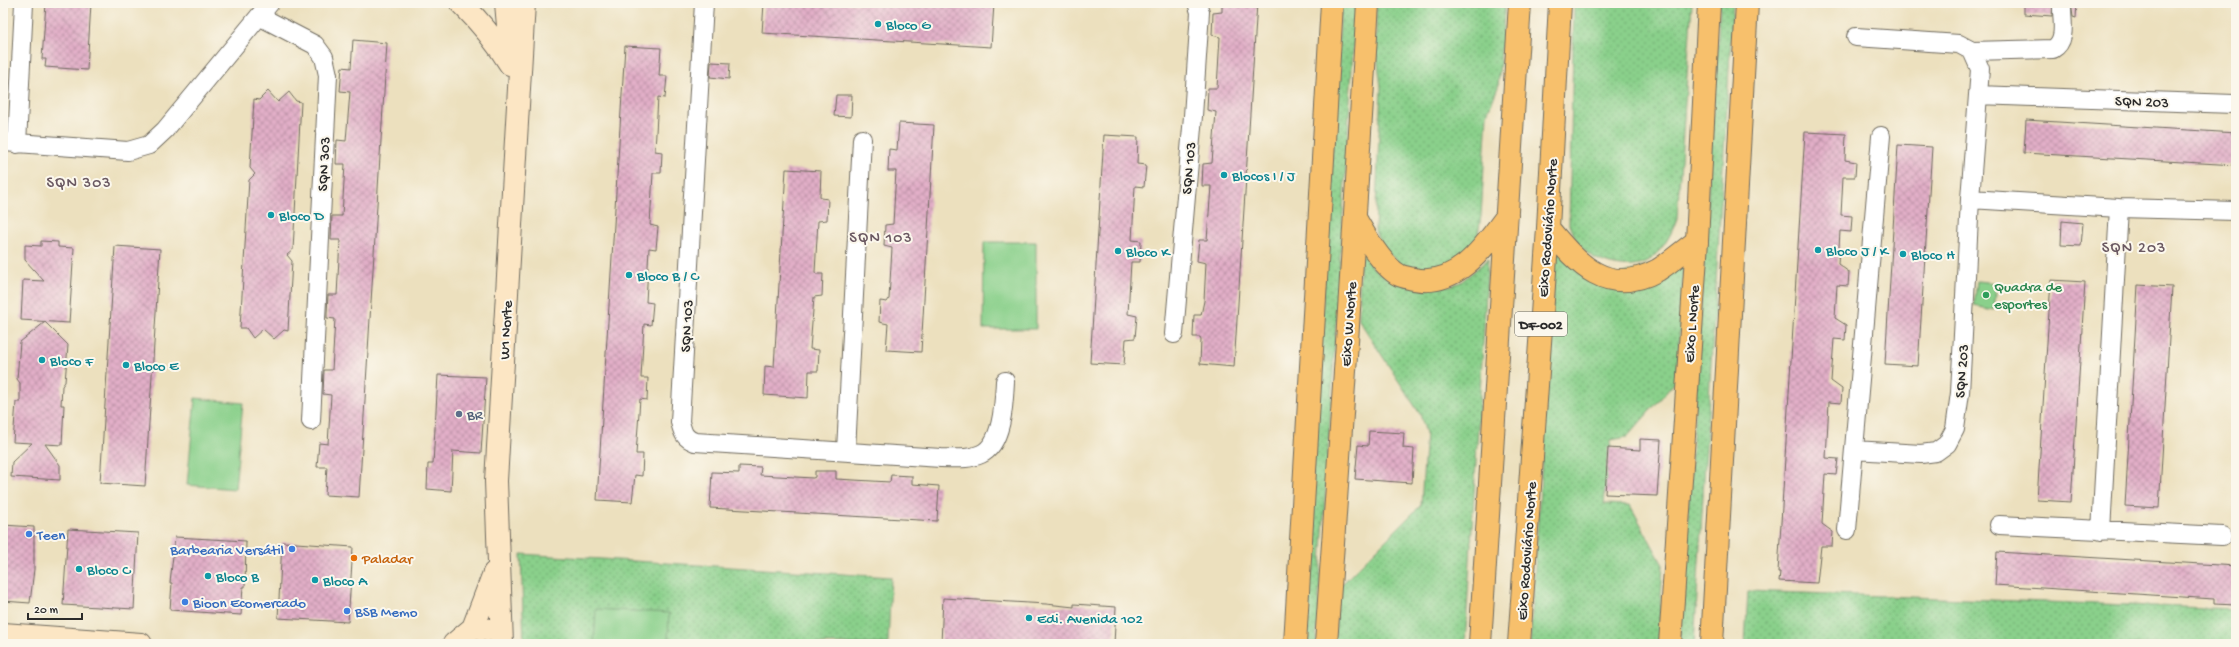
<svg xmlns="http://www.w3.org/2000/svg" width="2239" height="647" viewBox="0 0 2239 647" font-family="'Gochi Hand',sans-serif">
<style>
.grass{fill:url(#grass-dots);stroke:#5a7e5b}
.pitch{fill:#8ad08b;stroke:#5a7e5b}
.building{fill:url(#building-cross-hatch)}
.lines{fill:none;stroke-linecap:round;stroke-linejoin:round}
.street-casing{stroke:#6f6a5e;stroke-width:20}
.secondary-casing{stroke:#6f6a5e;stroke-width:24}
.primary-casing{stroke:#6f6a5e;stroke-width:24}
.highway-casing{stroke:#6f6a5e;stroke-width:24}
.street{stroke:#fff;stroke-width:18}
.secondary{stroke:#fce6c4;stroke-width:22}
.primary{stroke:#f7c06c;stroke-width:22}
.highway{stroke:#f7c06c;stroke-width:22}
.culture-dot{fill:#0f9aa8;stroke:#fbf7ec;stroke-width:1.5}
.leisure-dot{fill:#2e9e5b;stroke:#fbf7ec;stroke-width:1.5}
.service-dot{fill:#5c6f8a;stroke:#fbf7ec;stroke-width:1.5}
.shop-dot{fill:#3f7fe0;stroke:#fbf7ec;stroke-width:1.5}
.food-dot{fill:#e8710a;stroke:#fbf7ec;stroke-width:1.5}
.labels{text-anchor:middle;stroke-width:4;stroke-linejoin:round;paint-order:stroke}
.shield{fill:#fbf7ec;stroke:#696865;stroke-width:1}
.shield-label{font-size:14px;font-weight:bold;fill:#2b2b2b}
.culture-label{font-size:15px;fill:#0d838f;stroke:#fbf7ec;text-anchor:start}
.street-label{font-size:15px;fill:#2b2b2b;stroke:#fbf7ec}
.leisure-label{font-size:15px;fill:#27864d;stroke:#fbf7ec;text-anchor:start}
.service-label{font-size:15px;fill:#4e5e75;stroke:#fbf7ec;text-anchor:start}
.shop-label{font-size:15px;fill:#366cbe;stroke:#fbf7ec;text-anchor:start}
.food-label{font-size:15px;fill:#c56008;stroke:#fbf7ec;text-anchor:start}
.neighbourhood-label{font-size:16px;letter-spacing:1px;fill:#6b5962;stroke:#fbf7ec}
</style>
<defs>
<pattern id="grass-dots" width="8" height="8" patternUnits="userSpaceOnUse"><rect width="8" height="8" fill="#8ad08b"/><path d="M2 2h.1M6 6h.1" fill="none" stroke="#71a972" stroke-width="1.8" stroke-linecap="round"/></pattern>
<pattern id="building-cross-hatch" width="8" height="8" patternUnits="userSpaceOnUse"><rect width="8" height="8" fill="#e2afc8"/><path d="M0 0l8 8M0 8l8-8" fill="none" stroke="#b78fa3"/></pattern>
</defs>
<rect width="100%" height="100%" fill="#fbf7ec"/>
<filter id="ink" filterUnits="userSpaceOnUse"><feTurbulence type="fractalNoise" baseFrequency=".025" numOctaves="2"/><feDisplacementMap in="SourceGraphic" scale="8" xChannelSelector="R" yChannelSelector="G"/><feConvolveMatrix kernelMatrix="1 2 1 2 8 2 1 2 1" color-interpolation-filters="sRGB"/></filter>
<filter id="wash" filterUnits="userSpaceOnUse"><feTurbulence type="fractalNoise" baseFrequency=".012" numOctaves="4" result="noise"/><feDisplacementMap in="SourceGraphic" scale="16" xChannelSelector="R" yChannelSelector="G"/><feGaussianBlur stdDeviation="0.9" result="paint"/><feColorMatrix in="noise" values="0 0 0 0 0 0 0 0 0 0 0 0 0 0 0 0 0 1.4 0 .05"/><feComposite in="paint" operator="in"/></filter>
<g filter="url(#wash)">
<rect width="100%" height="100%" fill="#ece0be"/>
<path class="grass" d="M1341 3H1356L1316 644H1302Z
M1376 3H1505L1498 87 1487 114 1481 216 1477 240 1471 247 1441 269 1415 270 1402 265 1383 249 1375 231 1381 87 1376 47Z
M1574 3H1692L1677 218C1672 234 1663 250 1648 261 1631 273 1593 263 1581 247 1576 241 1573 232 1569 225Z
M1720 3H1733L1694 644H1680Z
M1556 245 1600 282 1684 253 1677 380 1627 437 1611 440 1604 504 1630 505 1663 565 1658 644H1530Z
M1360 248 1371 266 1388 279 1450 286 1461 282 1488 259 1465 644H1334L1339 587 1421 505 1426 433 1420 414 1359 320Z
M521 554 891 577 888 644H524Z
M1748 591 2236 609V644H1745Z"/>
<path class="pitch" d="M984 242H1036V329H983Z
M1977 281 1997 283 1994 310 1974 306Z
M195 398 243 403 235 489 187 485Z
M596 609 669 613 668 644H594Z"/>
<g id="blocks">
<path class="building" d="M46 3H91L87 70 45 67 46 59H42Z
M764 3 994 4 991 47 762 33Z
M1222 3H1257L1234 367 1200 364 1201 339 1200 337H1193L1194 315H1201L1204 301 1206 263 1197 261 1199 240H1207L1211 186H1202L1203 164 1212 163 1216 112 1207 110 1208 88H1217L1220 37 1212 35 1213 13 1222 12Z
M2024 3H2053L2052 16 2024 14Z
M2071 3H2077L2076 18 2073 17Z
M353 40 387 43 359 497 325 495 327 467H317L319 443 328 444 331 395 323 394 324 370H332L335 319 327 318V313L328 295H337L340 240H331L332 216H342L345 164H336L337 140 346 141 350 92 340 91 342 67 351 68Z
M625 46 661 48 659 76H667L665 98 658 97 655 151 662 152 661 173H653L650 225 658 227 656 249 649 248 646 302 653 303 651 325 644 324 641 378H648L647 400 640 399 636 454H643L642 476 635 475 632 502 597 500Z
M711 62 730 63 729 79 710 77Z
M268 91 278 102 289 92 296 101 301 102 293 250 287 255 292 261 288 331 284 330 274 339 263 329 253 338 246 328H240L249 180 255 174 250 168 254 99 259 100Z
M836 95H852L851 117 834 116Z
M2026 120 2236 133V165L2024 153Z
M899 123 934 125 921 352 886 350 888 324 879 322 880 301 887 302 889 299 892 248 884 246 885 225 893 224 896 171H888L889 149 897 150Z
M1805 132 1846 134 1845 160 1856 162 1855 177H1843L1841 215 1852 216 1851 232 1840 231 1838 264 1849 272 1848 286 1837 285 1835 318 1846 325 1845 340 1834 339 1831 381 1842 389 1841 403 1829 402 1826 458 1838 459 1836 475 1825 474 1822 524 1833 532 1832 546H1821L1817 583 1779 581 1780 572H1778Z
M1104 135 1138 137 1137 164 1146 165 1144 187 1135 186 1132 240 1141 241 1140 262H1131L1128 314 1137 316 1135 338 1126 339 1124 365 1090 363Z
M1898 145 1932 147 1918 366 1885 364Z
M786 169 821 171 820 196 821 198 828 199 827 220 818 221 815 272 816 274H823L822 296 814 297 810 349 819 350 818 371H809L808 398 764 395 765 366 774 367Z
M2062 221 2083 223 2081 246 2061 245Z
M41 241 58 242V247L74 248 69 323 21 320 23 280 44 281 25 260V245L41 246Z
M115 246 160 249 145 486 100 483Z
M2051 280 2085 282 2071 502 2037 500Z
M2138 285 2172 287 2159 508 2125 506Z
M45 322 68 345 65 382 62 386 61 405H64L62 445 45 444 60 465V480L11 477 12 462 32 443 13 442 16 402H20V383L17 379 20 342Z
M438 375 486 377 481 453 453 451 451 491 427 489 428 464H433Z
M1369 431 1404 433 1403 448 1414 449 1412 483 1355 479 1358 445 1368 446Z
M1640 439 1661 440 1657 496 1605 494 1608 448 1640 450Z
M739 466 761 467 760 475 813 478 815 477V471H836V479L890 482 891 475 912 476V484L939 486 937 521 710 508 712 472 739 473Z
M3 525 34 527V569L30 603 3 601Z
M68 529 138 533 134 609 63 605Z
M175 537 246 541 245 587H243L241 615 170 610 172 583H170Z
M282 542 353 547 348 622 278 618Z
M1997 552 2236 566V605L2214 604V599L1995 585Z
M943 598 1046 604 1074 607V604L1116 607 1114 644H941Z"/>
</g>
</g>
<g filter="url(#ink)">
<use href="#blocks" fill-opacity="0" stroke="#6f6a5e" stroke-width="1"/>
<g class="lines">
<g class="street-casing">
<path id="street" d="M704 3 680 422C683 433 684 438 695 442L941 458C955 458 968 460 981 454 1003 444 1004 401 1005 381
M259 16 315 45 324 57 328 75 311 421
M1972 51 2053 49C2067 41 2062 22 2062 8
M1978 95 2234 104
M3 142 128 151 149 145 165 130 270 3
M17 144 24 3
M1970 199 2119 208 2236 211
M1174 334 1193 116 1200 12 1197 3
M1854 450 1921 454 1936 452 1947 444 1955 429 1960 393 1970 199 1980 69 1972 51 1959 44 1856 37
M846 451 862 139
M1999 525 2222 536
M1847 530 1881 136
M2101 531 2119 208"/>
</g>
<g class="secondary-casing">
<path id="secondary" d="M461 3C480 22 496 41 510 64
M506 3 510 49
M473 628 494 573
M3 634 141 644
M454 644 473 628 488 630
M502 644 496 481 524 3"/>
</g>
<g class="primary-casing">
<path id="primary" d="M1295 644 1332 3
M1326 644 1347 342 1368 3
M1670 644 1697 241 1709 3
M1712 644 1747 3"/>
</g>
<g class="highway-casing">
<path id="highway" d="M1355 218C1364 234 1382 266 1399 275 1403 277 1410 278 1414 279 1457 288 1485 246 1507 216
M1548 228C1578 264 1607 298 1658 270 1671 262 1684 250 1697 241
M1480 644 1520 3
M1519 644 1548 228 1560 3"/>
</g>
<use href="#street" class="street"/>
<use href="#secondary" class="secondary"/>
<use href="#primary" class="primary"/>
<use href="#highway" class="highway"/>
</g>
</g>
<g class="culture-dot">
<circle cx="878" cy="24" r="4"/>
<circle cx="1224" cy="175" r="4"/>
<circle cx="271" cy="215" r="4"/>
<circle cx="1818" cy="250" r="4"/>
<circle cx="1118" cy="251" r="4"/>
<circle cx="1903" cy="254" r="4"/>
<circle cx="629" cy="275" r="4"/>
<circle cx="42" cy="360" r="4"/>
<circle cx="126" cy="365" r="4"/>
<circle cx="79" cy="569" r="4"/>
<circle cx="208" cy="576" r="4"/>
<circle cx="315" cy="580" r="4"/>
<circle cx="1029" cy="618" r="4"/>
</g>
<circle class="leisure-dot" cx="1986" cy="295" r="4"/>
<circle class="service-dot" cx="459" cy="414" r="4"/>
<g class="shop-dot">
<circle cx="29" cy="534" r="4"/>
<circle cx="292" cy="549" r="4"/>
<circle cx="185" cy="602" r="4"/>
<circle cx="347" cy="611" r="4"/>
</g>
<circle class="food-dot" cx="354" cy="558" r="4"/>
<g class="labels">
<rect class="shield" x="1515" y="312" width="52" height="24" rx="3"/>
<g class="shield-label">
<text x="1541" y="329">DF-002</text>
</g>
<g class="culture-label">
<text x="886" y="29">Bloco G</text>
<text x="1232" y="180">Blocos I / J</text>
<text x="279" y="220">Bloco D</text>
<text x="1826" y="255">Bloco J / K</text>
<text x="1126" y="256">Bloco K</text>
<text x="1911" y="259">Bloco H</text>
<text x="637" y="280">Bloco B / C</text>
<text x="50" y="365">Bloco F</text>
<text x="134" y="370">Bloco E</text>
<text x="87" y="574">Bloco C</text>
<text x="216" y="581">Bloco B</text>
<text x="323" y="585">Bloco A</text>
<text x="1037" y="623">Edi. Avenida 102</text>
</g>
<g class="street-label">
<text transform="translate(2142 101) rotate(2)" y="5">SQN 203</text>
<text transform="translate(323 164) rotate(-87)" y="5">SQN 303</text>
<text transform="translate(1188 168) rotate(-85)" y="5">SQN 103</text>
<text transform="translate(1547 228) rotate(-86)" y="5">Eixo Rodoviário Norte</text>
<text transform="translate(1348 324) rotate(-86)" y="5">Eixo W Norte</text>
<text transform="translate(1691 324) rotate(-86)" y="5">Eixo L Norte</text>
<text transform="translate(686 326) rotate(-87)" y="5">SQN 103</text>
<text transform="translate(505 330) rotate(-87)" y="5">W1 Norte</text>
<text transform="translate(1961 371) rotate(-86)" y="5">SQN 203</text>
<text transform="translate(1526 551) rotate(-86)" y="5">Eixo Rodoviário Norte</text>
</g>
<g class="leisure-label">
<text x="1994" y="291">Quadra de<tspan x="1994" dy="17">esportes</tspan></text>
</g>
<g class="service-label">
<text x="467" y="419">BR</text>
</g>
<g class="shop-label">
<text x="37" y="539">Teen</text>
<text x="284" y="554" text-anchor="end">Barbearia Versátil</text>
<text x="193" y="607">Bioon Ecomercado</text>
<text x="355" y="616">BSB Memo</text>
</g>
<g class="food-label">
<text x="362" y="563">Paladar</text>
</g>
<g class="neighbourhood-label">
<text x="79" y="187">SQN 303</text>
<text x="881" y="242">SQN 103</text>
<text x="2134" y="252">SQN 203</text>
</g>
</g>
<rect width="2239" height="647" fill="none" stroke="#fbf7ec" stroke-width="16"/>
<path d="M28 613v6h54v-6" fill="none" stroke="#2b2b2b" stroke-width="2"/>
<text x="34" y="613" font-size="12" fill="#2b2b2b" stroke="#fbf7ec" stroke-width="3" paint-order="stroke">20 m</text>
</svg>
